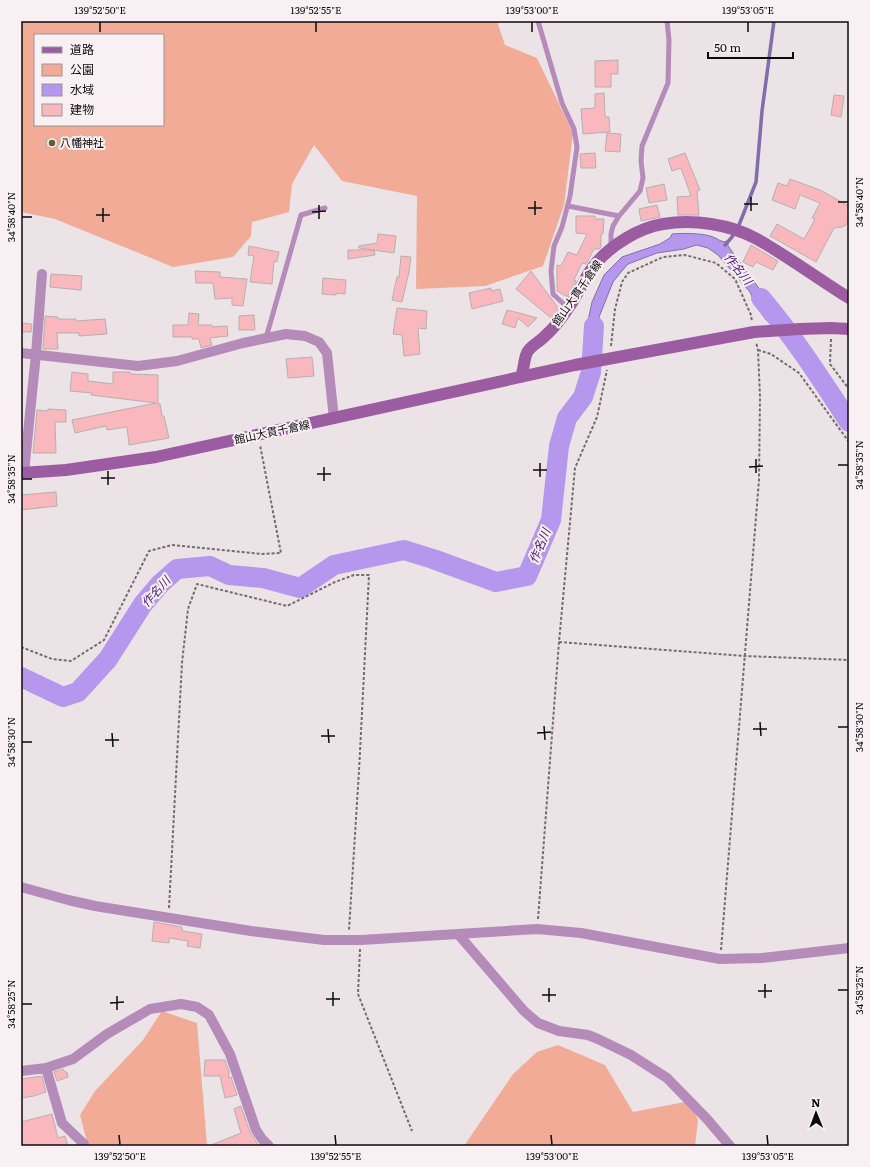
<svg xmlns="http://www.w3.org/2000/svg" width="870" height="1167" viewBox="0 0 870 1167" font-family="Literata,'Noto Sans JP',serif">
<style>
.green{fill:#f1ab97;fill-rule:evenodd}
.water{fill:#b598ed;stroke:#836daa}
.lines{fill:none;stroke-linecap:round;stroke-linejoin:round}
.stream{stroke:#836daa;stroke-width:3.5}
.river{stroke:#b598ed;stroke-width:20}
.building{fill:#f8b8be;stroke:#b8afaf}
.path{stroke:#726d6f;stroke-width:2;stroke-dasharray:3 2;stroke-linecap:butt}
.lane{stroke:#b58bba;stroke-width:5}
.street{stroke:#b58bba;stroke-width:10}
.secondary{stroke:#9b5ca2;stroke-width:12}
.ticks{fill:none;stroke:#0d0a0c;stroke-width:1.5}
.poi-dot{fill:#61612e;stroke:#f9f0f4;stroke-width:1.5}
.labels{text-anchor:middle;stroke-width:4;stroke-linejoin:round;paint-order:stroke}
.poi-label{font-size:11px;fill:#0d0a0c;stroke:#f9f0f4;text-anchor:start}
.street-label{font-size:11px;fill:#0d0a0c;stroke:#f9f0f4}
.water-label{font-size:12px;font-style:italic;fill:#4c2082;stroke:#f9f0f4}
.neatline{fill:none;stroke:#0d0a0c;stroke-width:1.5}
.ticks-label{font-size:10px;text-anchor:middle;fill:#0d0a0c}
</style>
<rect width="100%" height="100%" fill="#ece3e7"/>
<path class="green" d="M21 21H497L505 45 537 58 573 133 564 205 543 266 485 286 416 289 417 196 342 181 314 145 292 184 289 212 252 222 251 236 233 257 173 267 55 219 21 212ZM35 35H163V125H35Z
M162 1011 197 1023 207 1146H88L80 1115 95 1091 143 1040Z
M558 1045 605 1065 633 1112 690 1101 698 1120 695 1146H464L513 1074 537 1052Z"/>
<path class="water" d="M672 234C681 233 704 233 713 237 719 239 721 243 728 241V246L766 298 768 301H773L785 318 766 320 756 306 750 292 718 255 708 248 697 245 693 246 684 249 657 253 628 264 621 272 613 282 599 317 597 352 586 354 589 316 592 302 604 275 622 257 660 244 670 238Z"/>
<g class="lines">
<path class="stream" d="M725 245 732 237 739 225 756 182 762 111 774 21"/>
<path class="river" d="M761 298C794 337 821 379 849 422
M21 677 63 697 78 692 108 659 143 604 160 584 177 569 210 566 229 575 263 578 300 588 334 565 404 550 433 559 496 582 527 576 551 520 559 446 567 418 583 397 591 372 594 326"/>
</g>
<path class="building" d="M618 60V74H611V87H595V61Z
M604 93 605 117H609L610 132 583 134 581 109 595 108V94Z
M834 95 844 96 841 117 831 115Z
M607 133 621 134 620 152 605 151Z
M47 138 58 139 57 148 46 147Z
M595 153 596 168H581L580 154Z
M685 153 700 190 697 191 699 215H678L677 197 691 196 681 168 672 171 668 159Z
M790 179 820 190 849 206V219L846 225 842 227 834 228 816 262 770 236 777 224 804 239 815 219 812 218 820 203 800 195 795 209 772 200 778 183 787 186Z
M664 184 667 200 649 203 646 188Z
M657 205 660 217 641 221 639 209Z
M576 216H595V219H604L603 234H601V247L599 249H594L586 264 582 263 574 280 576 281 567 297 557 291V265L561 266 568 252 577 255 587 234 576 233Z
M378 234 396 236 394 253 359 248V246L377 243Z
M751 245 778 261 773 270 756 262 753 267 743 262Z
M249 246 279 252 277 262 274 261 272 284 250 282 254 256 248 255Z
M348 250H374L375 255 348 259Z
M401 256 411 257 409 272 402 302 392 300 397 277H399Z
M195 271 220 272V277L247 279 243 306 232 305V298L215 299 213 283H196Z
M531 271 559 309 551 318 516 289Z
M51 274 82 276 81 290 50 287Z
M323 278 346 280 345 294 336 293V295L322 294Z
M491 288V291L500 289 503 301 472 309 469 293Z
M397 308 427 311 426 329 418 328 420 354 404 356 402 335 393 334Z
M507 310 519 313 537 318 528 327 518 318 515 328 502 324Z
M189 313 199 314 198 325H212V327L227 326 228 336 210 338 212 345 201 348 199 339H192V337H173V325H188Z
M254 315 255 330H239V316Z
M45 316 58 317V319H76V321L105 319 107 334 79 336V333H57L58 349H43Z
M21 323 32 324 31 332H21Z
M312 357 314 376 288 378 286 359Z
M72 372 88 374V381L113 384V372H130V374L158 375V404H160L162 416H164L169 438 129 445 127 427 107 430 106 426 75 433 72 420 156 403 91 395 92 393 70 391Z
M48 409 66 410V422H55L56 453H33L37 410 48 411Z
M56 492 57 506 21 510V495Z
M154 922 182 927V931L202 934 200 948 187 946 188 941 169 938V943L152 941Z
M205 1060H225L229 1071V1078L231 1077 237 1095 225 1098 220 1076H204Z
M63 1069 65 1072H67L68 1077 57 1081 54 1072Z
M42 1076 46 1092 34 1096 21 1098V1079Z
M241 1106 250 1132 259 1146H212L211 1145 241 1133 234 1109Z
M52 1114 58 1138 65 1136 68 1146H21V1122Z"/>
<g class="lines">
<path class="path" d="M831 339 830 364 849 389
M611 346 615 309 622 282 628 273 663 257 685 255 716 263 735 279 751 315 752 322
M758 350 771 354 799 373 849 442
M559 642 745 656 849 660
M21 647 52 659 71 661 104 640 149 551 172 545 261 554 281 553 260 445
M169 908 182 663 188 609 197 584 287 606 335 582 354 575H369L359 771 349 930
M538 919 559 642 575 468 597 417 607 370
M360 949 358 994 412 1131
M721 950 759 480 760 397 758 350 756 342"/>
<path class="lane" d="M538 21 562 103 574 129 577 147 570 196 562 227 554 246 551 271 553 294 568 308
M568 206 619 216
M611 248V234L613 226 619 216 640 191 643 178 641 161 642 146 668 83 669 40 667 21
M266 338 301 215 325 208"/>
<path class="street" d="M21 353 138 366 177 361 243 343 286 334 305 336 319 342 327 353 334 419
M24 473 36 354 42 274
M21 887 68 900 95 906 251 931 324 940H361L537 929 581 933 720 959 762 958 849 948
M458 934 524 1011 538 1023 559 1031 588 1035 598 1039 631 1055 667 1078 707 1119 730 1146
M46 1068 62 1123 84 1144V1146
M21 1071 46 1068 73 1059 107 1034 150 1009 181 1004 197 1007 209 1015 230 1054 256 1130 262 1139 269 1146"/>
<path class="secondary" d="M521 377C524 370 524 356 528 351 531 346 539 342 544 337 553 329 562 318 569 307 579 293 585 276 596 263 612 245 638 228 663 224 693 219 730 224 757 239 789 257 818 279 849 298
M21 473 66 470 156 457 575 365 754 332 800 329 831 328 849 329"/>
</g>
<path class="ticks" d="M100 22V32M316 22V32M532 22V32M748 22V32M751 197V211M535 201V215M838 202H848M744 204H758M319 205V219M103 208V222M528 208H542M312 212 326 211M96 215H110M22 217H32M756 459V473M540 463V477M838 465H848M324 467V481M749 467 763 466M533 470H547M108 471V485M317 474H331M101 478H115M22 479H32M760 722 761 736M544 726 545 740M838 727H848M328 729 329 743M753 729H767M112 733 113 747M537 733 551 732M321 736H335M105 740H119M22 742H32M765 984V998M549 988V1002M838 990H848M758 991H772M333 992V1006M542 995H556M117 996V1010M326 999H340M110 1003 124 1002M22 1004H32M119 1135 120 1145M335 1135 336 1145M551 1135 552 1145M767 1135 768 1145"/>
<circle class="poi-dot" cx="52" cy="143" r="4"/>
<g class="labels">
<g class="poi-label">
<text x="60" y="147">八幡神社</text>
</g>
<g class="street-label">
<text transform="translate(577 293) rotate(-55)" y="4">館山大貫千倉線</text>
<text transform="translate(272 432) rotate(-12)" y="4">館山大貫千倉線</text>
</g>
<g class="water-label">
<text transform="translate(738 269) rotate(51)" y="4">作名川</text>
<text transform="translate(540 546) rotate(-67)" y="4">作名川</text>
<text transform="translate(156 592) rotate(-48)" y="4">作名川</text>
</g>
</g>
<rect width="870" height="1167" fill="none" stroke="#f9f0f4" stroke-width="44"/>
<rect x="34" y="34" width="130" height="92" fill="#f9f0f4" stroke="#9b9497"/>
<rect x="42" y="47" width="20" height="6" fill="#9b5ca2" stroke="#9b9497"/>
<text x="70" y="54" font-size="12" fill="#0d0a0c">道路</text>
<rect x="42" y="64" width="20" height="12" fill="#f1ab97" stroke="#9b9497"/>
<text x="70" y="74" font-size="12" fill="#0d0a0c">公園</text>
<rect x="42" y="84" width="20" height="12" fill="#b598ed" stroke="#9b9497"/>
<text x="70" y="94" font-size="12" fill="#0d0a0c">水域</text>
<rect x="42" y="104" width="20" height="12" fill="#f8b8be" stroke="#9b9497"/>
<text x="70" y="114" font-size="12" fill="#0d0a0c">建物</text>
<g transform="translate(816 1113) rotate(359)" stroke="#f9f0f4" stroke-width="3" paint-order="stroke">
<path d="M0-3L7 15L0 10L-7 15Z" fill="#0d0a0c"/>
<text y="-6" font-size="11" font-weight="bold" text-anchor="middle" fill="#0d0a0c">N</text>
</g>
<path d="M708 52v6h85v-6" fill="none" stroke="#0d0a0c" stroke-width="2"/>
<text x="714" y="52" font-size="12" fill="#0d0a0c" stroke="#f9f0f4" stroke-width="3" paint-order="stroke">50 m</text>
<rect x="22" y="22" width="826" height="1123" class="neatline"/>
<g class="ticks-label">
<text x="100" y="14">139°52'50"E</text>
<text x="316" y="14">139°52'55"E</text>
<text x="532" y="14">139°53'00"E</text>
<text x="748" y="14">139°53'05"E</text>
<text transform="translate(859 202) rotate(-90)" y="4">34°58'40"N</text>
<text transform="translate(11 217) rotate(-90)" y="4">34°58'40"N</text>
<text transform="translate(859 465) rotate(-90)" y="4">34°58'35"N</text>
<text transform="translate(11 479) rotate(-90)" y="4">34°58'35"N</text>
<text transform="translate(859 727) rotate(-90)" y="4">34°58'30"N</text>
<text transform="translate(11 742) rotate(-90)" y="4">34°58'30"N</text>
<text transform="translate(859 990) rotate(-90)" y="4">34°58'25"N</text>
<text transform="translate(11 1004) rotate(-90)" y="4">34°58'25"N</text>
<text x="120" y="1160">139°52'50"E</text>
<text x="336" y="1160">139°52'55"E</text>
<text x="552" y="1160">139°53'00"E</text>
<text x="768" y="1160">139°53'05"E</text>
</g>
</svg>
